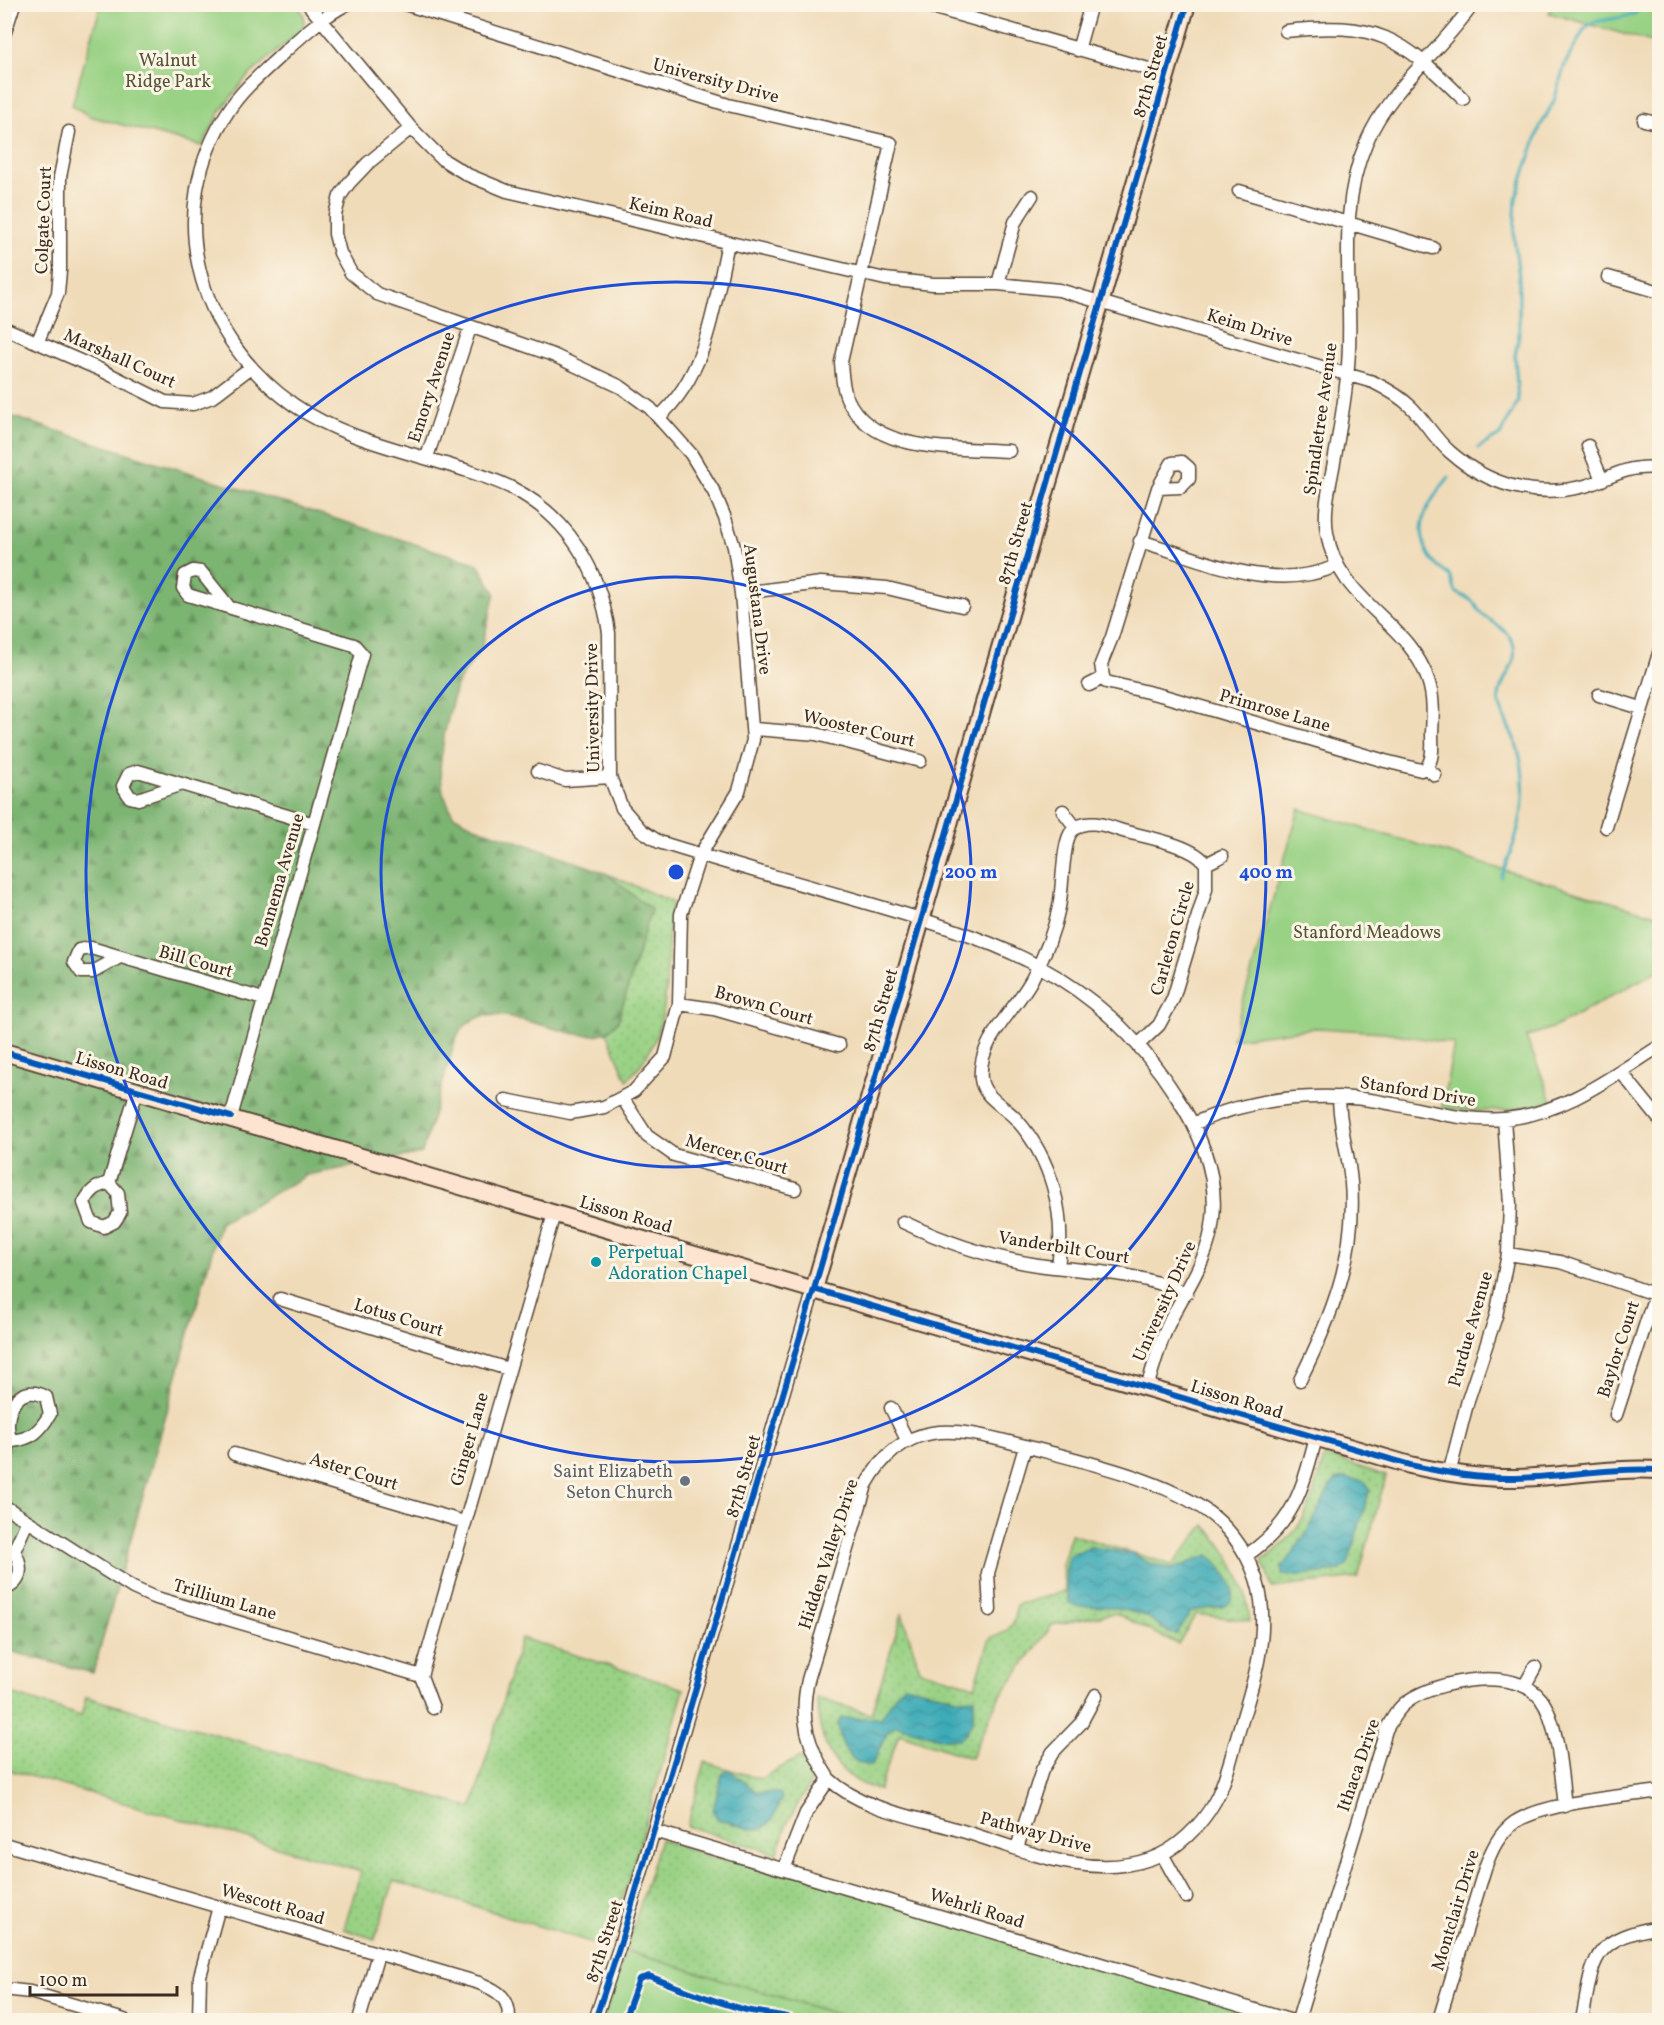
<svg xmlns="http://www.w3.org/2000/svg" width="1664" height="2025" viewBox="0 0 1664 2025" font-family="Vollkorn,serif">
<style>
.grass{fill:url(#grass-dots);stroke:#6a7e52;stroke-width:1.5}
.forest{fill:url(#forest-firs);stroke:#5b6f48;stroke-width:1.5}
.park{fill:#9ad285;stroke:#6a7e52;stroke-width:1.5}
.water{fill:url(#water-waves);stroke:#3c6b6b;stroke-width:1.5}
.lines{fill:none;stroke-linecap:round;stroke-linejoin:round}
.stream{stroke:#3cacb8;stroke-width:3}
.street-casing{stroke:#564535;stroke-width:15}
.secondary-casing{stroke:#564535;stroke-width:20}
.street{stroke:#fff;stroke-width:12}
.secondary{stroke:#fde4d0;stroke-width:16}
.cycleway-casing{stroke:#fcf5e5;stroke-width:10}
.cycleway{stroke:#0057b8;stroke-width:6}
.ring{fill:none;stroke:#1d4ed8;stroke-width:3}
.culture-dot{fill:#0f9aa8;stroke:#fcf5e5;stroke-width:2}
.worship-dot{fill:#6b7280;stroke:#fcf5e5;stroke-width:2}
.labels{text-anchor:middle;stroke-width:6;stroke-linejoin:round;paint-order:stroke}
.park-label{font-size:18px;fill:#535438;stroke:#fcf5e5}
.street-label{font-size:18px;fill:#3b2a1e;stroke:#fcf5e5}
.culture-label{font-size:18px;fill:#0d838f;stroke:#fcf5e5;text-anchor:start}
.worship-label{font-size:18px;fill:#5b616d;stroke:#fcf5e5;text-anchor:end}
.centre{fill:#1d4ed8;stroke:#fcf5e5;stroke-width:3}
.ring-label{font-size:18px;text-anchor:middle;font-weight:bold;fill:#1d4ed8;stroke:#fcf5e5;stroke-width:6;stroke-linejoin:round;paint-order:stroke}
</style>
<defs>
<pattern id="grass-dots" width="8" height="8" patternUnits="userSpaceOnUse" patternTransform="scale(1.5)"><rect width="8" height="8" fill="#9ad285"/><path d="M2 2h.1M6 6h.1" fill="none" stroke="#86b472" stroke-width="1.8" stroke-linecap="round"/></pattern>
<pattern id="forest-firs" width="22" height="20" patternUnits="userSpaceOnUse" patternTransform="scale(1.5)"><rect width="22" height="20" fill="#7bb472"/><path d="M5 1l3.5 6h-7zM16 11l3.5 6h-7z" fill="#66935d"/></pattern>
<pattern id="water-waves" width="16" height="10" patternUnits="userSpaceOnUse" patternTransform="scale(1.5)"><rect width="16" height="10" fill="#3cacb8"/><path d="M0 5q4-4 8 0t8 0" fill="none" stroke="#348c95"/></pattern>
</defs>
<rect width="100%" height="100%" fill="#fcf5e5"/>
<filter id="ink" filterUnits="userSpaceOnUse"><feTurbulence type="fractalNoise" baseFrequency=".0167" numOctaves="2"/><feDisplacementMap in="SourceGraphic" scale="12" xChannelSelector="R" yChannelSelector="G"/><feConvolveMatrix kernelMatrix="1 2 1 2 8 2 1 2 1" color-interpolation-filters="sRGB"/></filter>
<filter id="wash" filterUnits="userSpaceOnUse"><feTurbulence type="fractalNoise" baseFrequency=".008" numOctaves="4" result="noise"/><feDisplacementMap in="SourceGraphic" scale="24" xChannelSelector="R" yChannelSelector="G"/><feGaussianBlur stdDeviation="1.35" result="paint"/><feColorMatrix in="noise" values="0 0 0 0 0 0 0 0 0 0 0 0 0 0 0 0 0 1.4 0 .05"/><feComposite in="paint" operator="in"/></filter>
<g filter="url(#wash)">
<rect width="100%" height="100%" fill="#f0dbb9"/>
<path class="grass" d="M605 873 672 902C661 969 680 1029 627 1080L607 1033 618 1021Z
M1325 1455 1386 1476 1358 1578 1272 1588 1262 1560C1305 1534 1312 1500 1325 1455Z
M1205 1525C1231 1554 1246 1582 1250 1621L1196 1614 1178 1644 1115 1613 1052 1625 998 1699 971 1758 899 1734 879 1790C834 1778 818 1742 817 1698L871 1714 902 1614 920 1670 975 1686 990 1638C1008 1633 1017 1625 1016 1605L1065 1591 1062 1565 1071 1534 1172 1565Z
M521 1638 684 1689 632 1870 606 1947 394 1881 375 1939 344 1929 361 1871 5 1769V1692L81 1716 86 1697 472 1808Z
M800 1757 814 1777 787 1823 777 1854 687 1826 705 1762 760 1779Z
M660 1839 713 1858 784 1869 1289 2020H856L626 1951Z"/>
<path class="forest" d="M4 414 478 564 495 593 482 646 456 686 444 735 440 768 443 793 453 815 480 829 544 850 605 873 651 909 618 1021C614 1025 610 1031 604 1033 561 1047 480 981 455 1041L422 1153 307 1175 220 1223 93 1673 5 1650Z"/>
<path class="park" d="M101 5H297C304 14 307 18 301 30L245 79 220 112 202 146 89 116 72 105Z
M1552 5H1659V44L1549 13Z
M1299 809 1659 916V970L1557 1026 1526 1037 1552 1101C1514 1112 1480 1114 1442 1107L1454 1044 1384 1032 1315 1028 1232 1039Z
M626 1951 856 2020H602Z"/>
<path class="water" d="M1345 1478 1365 1482 1370 1489 1348 1563 1339 1571 1289 1576 1282 1574V1567L1307 1533 1330 1487 1336 1480Z
M1091 1547 1131 1553 1151 1564 1173 1569 1209 1555C1219 1563 1248 1598 1224 1606 1213 1610 1202 1607 1191 1612L1176 1635 1169 1633 1146 1616 1114 1607 1077 1606 1069 1603C1065 1584 1064 1573 1070 1555Z
M905 1685 960 1699 974 1698C974 1716 974 1726 960 1739H943L896 1725 888 1731 872 1765C849 1766 840 1744 838 1724L841 1718H881L897 1693Z
M728 1769 757 1792 780 1793 782 1797 772 1820 763 1829H750L718 1819 713 1811 722 1774Z"/>
<g class="lines">
<path class="stream" d="M1478 448 1500 435 1518 401 1515 356 1519 334V277L1514 237 1516 198 1540 127 1554 101 1565 64 1585 28 1594 22 1633 15 1646 4
M1449 477C1428 503 1410 527 1432 560 1437 567 1443 569 1449 575 1453 580 1453 587 1456 592 1461 596 1468 597 1472 601 1477 605 1478 611 1483 615 1494 624 1507 629 1513 643 1520 663 1501 678 1499 696 1498 709 1511 730 1516 743 1532 790 1520 833 1501 877"/>
</g>
</g>
<g filter="url(#ink)">
<g class="lines">
<g class="street-casing">
<path id="street" d="M308 4 411 128 442 159 468 175 507 191 885 279 933 284H998L1059 290 1373 382C1387 389 1400 396 1411 407 1425 421 1435 439 1450 452 1488 485 1535 499 1585 486 1599 482 1613 474 1628 470 1638 467 1649 468 1660 467
M347 4C322 17 299 38 279 57 262 73 242 90 229 110 161 212 197 337 294 405 356 448 441 456 510 487 568 516 600 570 609 633L610 777 622 808 641 830 659 842C726 863 793 882 860 901 995 940 1096 971 1176 1096 1201 1133 1218 1174 1213 1219 1209 1258 1188 1286 1171 1319 1160 1341 1154 1364 1147 1388
M405 4 728 105 891 143 841 362C842 374 842 387 847 398 872 455 957 447 1009 451
M921 4 1166 74
M1286 31C1376 21 1400 36 1463 99
M4 35 14 4
M1078 50 1091 4
M1644 120 1660 124
M411 128 368 163 349 183 340 196 335 215V234L340 253 351 273 377 294 553 355 621 387 650 408 691 454 714 492 725 518 734 547 741 593 753 740 739 791 700 855 681 914 679 1004 665 1057 634 1091 604 1107 570 1113 506 1100
M1239 191 1433 248
M1608 277 1660 292
M998 284 1015 222 1032 196
M4 328 101 370 165 402 193 404 212 397 250 368
M38 341 58 293 60 271V177L69 132
M659 417C708 373 714 304 728 243
M1588 446 1602 480
M427 457 470 328
M1158 488 1172 463 1182 462 1189 468V479L1181 487 1158 488 1112 637 1101 664 1103 677 1106 682 1164 696 1385 761 1421 770 1426 768 1435 775
M1140 541C1202 559 1273 594 1336 566
M741 593 821 583 887 588 962 606
M229 607 201 572 193 571 185 575 183 588 188 595 354 645 362 654 231 1117
M1089 685 1103 678
M1599 695 1641 708
M754 729 816 734 920 761
M1426 768C1434 759 1432 745 1432 733 1433 715 1434 697 1428 680 1409 621 1337 601 1327 533 1323 509 1330 485 1334 462 1339 434 1344 405 1347 377 1356 299 1334 217 1366 143 1389 88 1439 53 1473 4
M538 771 565 780 610 777
M179 785 138 799 130 797 123 786 129 774 138 771 314 824
M1063 811 1076 828
M1606 827 1660 650
M1206 864 1222 856
M120 957 93 972H81L74 962 79 950 91 948 263 999
M679 1004 714 1009 839 1045
M1621 1072 1660 1120
M623 1099 647 1136 674 1155 795 1189
M1193 1124C1254 1096 1328 1090 1393 1104 1430 1111 1467 1122 1505 1119 1565 1113 1611 1077 1660 1046
M109 1183C96 1186 90 1191 84 1203L91 1222 104 1227 114 1222 120 1213 118 1193 109 1183 137 1090
M903 1222C945 1242 992 1258 1038 1265 1088 1272 1139 1271 1186 1294
M1508 1254 1560 1262 1660 1296
M1058 1267C1066 1214 1052 1159 1016 1119 1004 1106 983 1097 981 1079 977 1040 1016 1010 1032 979 1044 957 1054 932 1059 907 1063 890 1062 841 1072 831 1086 817 1107 826 1123 831 1145 837 1194 845 1206 864V889L1173 999 1159 1025 1138 1045
M280 1299 508 1369
M1300 1380C1331 1318 1357 1255 1351 1183 1349 1154 1339 1126 1339 1097
M891 1408 907 1440
M1616 1415 1655 1295
M4 1451 11 1441C32 1439 40 1431 50 1414L46 1397C16 1380 1 1418 11 1441
M234 1454 464 1522
M1449 1474 1468 1400 1496 1316 1508 1254 1510 1204 1504 1119
M4 1506 133 1588 153 1597 421 1676
M4 1548 14 1551C23 1565 23 1583 4 1589
M14 1551 27 1522
M1247 1555C1294 1523 1302 1490 1316 1438
M990 1610 988 1573 1025 1447
M421 1676 554 1214
M421 1676 433 1708
M1525 1685 1535 1667
M654 1831 1289 2020
M4 1844 479 1983C499 1991 510 1998 509 2020
M1017 1848 1042 1770 1053 1752 1081 1723 1096 1695
M1162 1854 1186 1897
M784 1869 806 1813 829 1779C808 1747 799 1719 808 1680L866 1485C903 1418 954 1427 1017 1444 1076 1460 1176 1480 1220 1522 1241 1542 1257 1570 1261 1600 1267 1648 1250 1692 1237 1737 1231 1758 1226 1781 1215 1801 1201 1826 1177 1850 1150 1859 1086 1881 1020 1848 959 1830 917 1817 862 1810 829 1779
M4 1989 30 1992 124 2020
M199 2020 200 1976 219 1907
M359 2020 378 1954
M595 2020 619 1948 814 1289
M1298 2020 1386 1730C1392 1719 1398 1708 1408 1701 1438 1680 1516 1666 1541 1699 1559 1724 1561 1776 1565 1806
M1439 2020 1485 1868C1491 1851 1499 1833 1515 1822 1546 1802 1621 1797 1660 1791
M1582 2020C1594 1959 1589 1939 1660 1927"/>
</g>
<g class="secondary-casing">
<path id="secondary" d="M4 1052 1410 1465C1445 1473 1479 1479 1516 1478 1564 1477 1611 1467 1660 1470
M814 1289 1187 4"/>
</g>
<use href="#street" class="street"/>
<use href="#secondary" class="secondary"/>
<g class="cycleway-casing">
<path id="cycleway" d="M4 1052 231 1117
M814 1289 1410 1465C1445 1473 1479 1479 1516 1478 1564 1477 1611 1467 1660 1470
M595 2020 619 1948 817 1279 1187 4
M624 2020 639 1979 649 1976C681 1989 713 2001 746 2010 763 2014 780 2013 796 2020"/>
</g>
<use href="#cycleway" class="cycleway"/>
</g>
</g>
<g class="ring">
<circle cx="676" cy="872" r="295"/>
<circle cx="676" cy="872" r="590"/>
</g>
<circle class="culture-dot" cx="596" cy="1262" r="6"/>
<circle class="worship-dot" cx="685" cy="1481" r="6"/>
<g class="labels">
<g class="park-label">
<text x="168" y="66">Walnut<tspan x="168" dy="21">Ridge Park</tspan></text>
<text x="1367" y="938">Stanford Meadows</text>
</g>
<g class="street-label">
<text transform="translate(1150 76) rotate(-74)" y="6">87th Street</text>
<text transform="translate(716 80) rotate(15)" y="6">University Drive</text>
<text transform="translate(671 212) rotate(13)" y="6">Keim Road</text>
<text transform="translate(43 220) rotate(-88)" y="6">Colgate Court</text>
<text transform="translate(1250 327) rotate(17)" y="6">Keim Drive</text>
<text transform="translate(120 358) rotate(24)" y="6">Marshall Court</text>
<text transform="translate(431 387) rotate(-72)" y="6">Emory Avenue</text>
<text transform="translate(1320 419) rotate(-82)" y="6">Spindletree Avenue</text>
<text transform="translate(1015 543) rotate(-74)" y="6">87th Street</text>
<text transform="translate(758 609) rotate(83)" y="6">Augustana Drive</text>
<text transform="translate(592 708) rotate(-91)" y="6">University Drive</text>
<text transform="translate(1275 710) rotate(16)" y="6">Primrose Lane</text>
<text transform="translate(859 728) rotate(13)" y="6">Wooster Court</text>
<text transform="translate(279 880) rotate(-74)" y="6">Bonnema Avenue</text>
<text transform="translate(1172 938) rotate(-74)" y="6">Carleton Circle</text>
<text transform="translate(196 961) rotate(16)" y="6">Bill Court</text>
<text transform="translate(764 1005) rotate(16)" y="6">Brown Court</text>
<text transform="translate(880 1010) rotate(-74)" y="6">87th Street</text>
<text transform="translate(122 1070) rotate(16)" y="6">Lisson Road</text>
<text transform="translate(1418 1091) rotate(9)" y="6">Stanford Drive</text>
<text transform="translate(737 1154) rotate(16)" y="6">Mercer Court</text>
<text transform="translate(626 1214) rotate(16)" y="6">Lisson Road</text>
<text transform="translate(1064 1247) rotate(9)" y="6">Vanderbilt Court</text>
<text transform="translate(1164 1301) rotate(-66)" y="6">University Drive</text>
<text transform="translate(399 1317) rotate(17)" y="6">Lotus Court</text>
<text transform="translate(1470 1329) rotate(-74)" y="6">Purdue Avenue</text>
<text transform="translate(1618 1349) rotate(-72)" y="6">Baylor Court</text>
<text transform="translate(1237 1399) rotate(17)" y="6">Lisson Road</text>
<text transform="translate(469 1439) rotate(-74)" y="6">Ginger Lane</text>
<text transform="translate(354 1471) rotate(17)" y="6">Aster Court</text>
<text transform="translate(743 1476) rotate(-74)" y="6">87th Street</text>
<text transform="translate(828 1554) rotate(-72)" y="6">Hidden Valley Drive</text>
<text transform="translate(225 1599) rotate(16)" y="6">Trillium Lane</text>
<text transform="translate(1358 1765) rotate(-71)" y="6">Ithaca Drive</text>
<text transform="translate(1036 1832) rotate(15)" y="6">Pathway Drive</text>
<text transform="translate(273 1904) rotate(16)" y="6">Wescott Road</text>
<text transform="translate(977 1908) rotate(17)" y="6">Wehrli Road</text>
<text transform="translate(1455 1910) rotate(-73)" y="6">Montclair Drive</text>
<text transform="translate(604 1941) rotate(-72)" y="6">87th Street</text>
</g>
<g class="culture-label">
<text x="608" y="1258">Perpetual<tspan x="608" dy="21">Adoration Chapel</tspan></text>
</g>
<g class="worship-label">
<text x="673" y="1477">Saint Elizabeth<tspan x="673" dy="21">Seton Church</tspan></text>
</g>
</g>
<circle cx="676" cy="872" r="9" class="centre"/>
<g class="ring-label">
<text x="971" y="878">200 m</text>
<text x="1266" y="878">400 m</text>
</g>
<rect width="1664" height="2025" fill="none" stroke="#fcf5e5" stroke-width="24"/>
<path d="M30 1986v9h147v-9" fill="none" stroke="#3b2a1e" stroke-width="3"/>
<text x="39" y="1986" font-size="18" fill="#3b2a1e" stroke="#fcf5e5" stroke-width="4.5" paint-order="stroke">100 m</text>
</svg>
